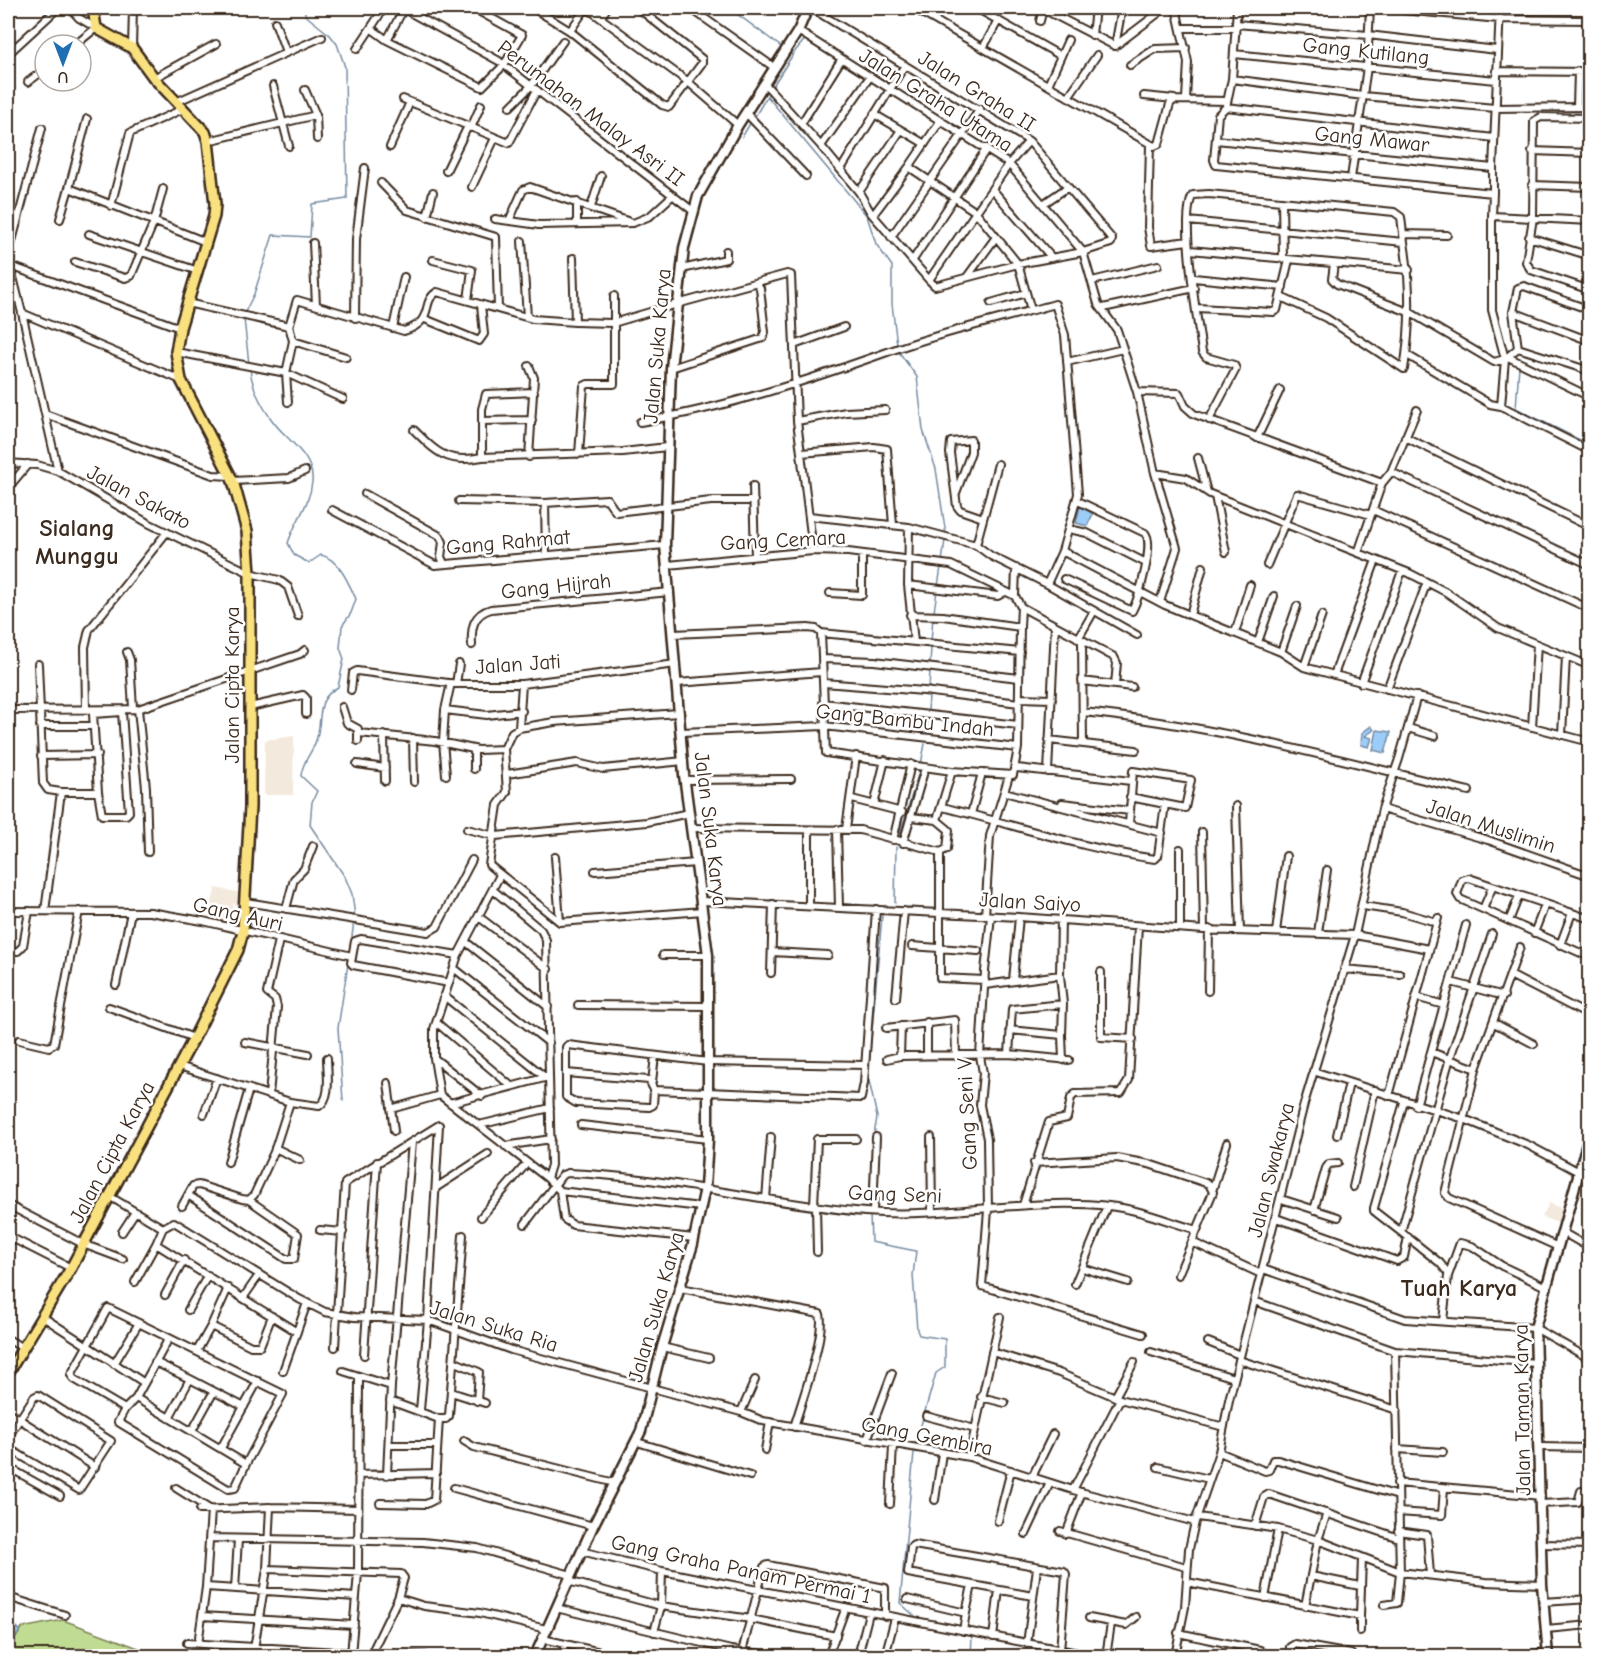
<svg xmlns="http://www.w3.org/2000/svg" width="1597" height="1664" viewBox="0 0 1597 1664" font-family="'Comic Neue',sans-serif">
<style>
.built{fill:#f4e9dd}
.green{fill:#c0dc93;stroke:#7e8358;stroke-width:1.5}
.water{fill:#9cccf8;stroke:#758ba1;stroke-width:1.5}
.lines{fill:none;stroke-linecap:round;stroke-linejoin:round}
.stream{stroke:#758ba1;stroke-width:1.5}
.street-casing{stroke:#3b2a1e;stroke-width:10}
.secondary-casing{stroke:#3b2a1e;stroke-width:13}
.primary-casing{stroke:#3b2a1e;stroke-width:14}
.street{stroke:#fff;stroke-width:6}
.secondary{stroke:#fff;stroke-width:8}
.primary{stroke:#fae180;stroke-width:9}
.labels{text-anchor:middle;stroke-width:5;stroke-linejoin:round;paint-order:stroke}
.street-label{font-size:21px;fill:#3b2a1e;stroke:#fff}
.quarter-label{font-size:24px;font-weight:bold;fill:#3b2a1e;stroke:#fff}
</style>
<rect width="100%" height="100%" fill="#fff"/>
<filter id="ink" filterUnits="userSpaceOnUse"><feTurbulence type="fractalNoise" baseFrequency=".0167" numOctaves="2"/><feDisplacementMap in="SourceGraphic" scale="12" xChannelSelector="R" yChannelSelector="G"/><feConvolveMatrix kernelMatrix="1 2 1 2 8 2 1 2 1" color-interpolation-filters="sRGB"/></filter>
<g filter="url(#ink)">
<path class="built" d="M294 736 293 795H264L265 740Z
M216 888 241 893 239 905 232 904 234 908 230 924 207 918Z
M1549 1203 1564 1209 1558 1223 1542 1217Z"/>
<path class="green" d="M63 1620 160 1656H8V1651L22 1628Z"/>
<path class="water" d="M1080 506 1093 514 1087 526 1076 523Z
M1371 726 1374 730 1365 736 1372 738 1369 747 1361 745 1362 733Z
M1377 730 1391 732 1385 753 1373 750Z
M8 1619 20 1630 8 1651Z"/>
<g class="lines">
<path class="stream" d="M729 8 784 49
M787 52 792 55 806 38
M772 87 792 56
M767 96 867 216 876 244 892 266V304L897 345
M754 118 770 91
M742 137 751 122
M244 314 254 294 273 235 310 237 312 204 347 199 345 67 337 44 330 35 305 15V8
M244 319 249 364
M899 352 917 377 923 430 936 469 946 535
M1519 366 1516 408 1590 445
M250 369C252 387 261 405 272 420 284 438 315 456 312 482 310 505 295 521 288 543L294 555 309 563 321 555C339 559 349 584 356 599L351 613 342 626 340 648 344 659 338 687C315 700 323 715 317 737 314 752 302 760 301 776L317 791 312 802 310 825 345 877 352 894 355 916
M942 562 945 540
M938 586 941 567
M934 612 937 590
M931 642 933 617
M930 666 931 647
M929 690 930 671
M928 711 929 695
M927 733 928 716
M921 764 925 744
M900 834 920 768
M895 903 896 847
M350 952 354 921
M1586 974 1590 975
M343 1101 338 1028 349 957
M874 1135 877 1117 868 1076 882 916
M870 1206 873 1149
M870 1215 871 1242 916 1251 913 1275 917 1330 919 1335 945 1339V1367L936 1373 915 1446
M914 1453 900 1603 917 1618 944 1624
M948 1631 959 1633
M964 1634 972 1636 971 1656"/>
<g class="street-casing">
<path id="street" d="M70 8 79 18 96 28 75 45
M404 8 387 40 482 87 504 65 522 35 473 8
M533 8 570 31 662 105 669 107 702 63V59L638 8
M587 8 687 81 738 125
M690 8 775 68
M811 8 1029 141 1112 239 1111 243 1083 252 1018 264 935 286 929 280 1009 164 1029 141
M913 8 1154 146 1159 144 1170 104 1174 100 1227 101
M976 8 1061 56
M1176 8 1188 62 1186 99
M1381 8 1499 19 1590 20
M404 9 499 61 693 211
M1043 9 1115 46 1165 8
M601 17 607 8
M1040 21 1043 8
M275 22 286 52
M1236 24 1368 35 1497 50
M1182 28H1236
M372 29 387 40
M570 31 586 8
M798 31 1009 164 1083 252 1098 304 1117 330 1137 392 1155 473 1177 548 1160 602
M1092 35 1095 8
M1115 46 1122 8
M132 48 133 8
M983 48 998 21
M357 49 384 8
M8 54 58 8
M1234 54 1496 80
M1130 65 1155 49 1186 48
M1496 71 1590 72
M154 78 216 44
M1232 79 1363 96 1495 108 1590 107
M28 82 45 69
M765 84 821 146 859 192 871 213 929 280
M1048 85 1068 40
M273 86 289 146
M305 90 316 115 317 139
M1144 96 1174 99
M1068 97 1097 55
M403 99 509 143 537 90
M176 102 322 37
M510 107 531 86 563 41
M1226 107 1494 138
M1577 107 1578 71
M746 113 806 176
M874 114 925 144
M1590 118 1541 117 1534 121 1533 218 1526 262 1531 270 1590 290
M87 119 69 188 206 242
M941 120 909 167 976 212 1018 264 1031 310
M801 124 841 60
M42 128 11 245 10 265 22 313 181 380
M471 128 481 105
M1216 140 1493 168V193L1216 165 1214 160 1218 115 1226 107 1232 79 1237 8
M208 141 316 115
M1150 144 1148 227 1151 246 1188 241
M821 146 869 78
M390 147 410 102
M1532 151 1590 153
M1493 168 1500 8
M841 169 905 65
M446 171 468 126
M1351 178 1367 67 1370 8
M381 183 407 210 496 237 498 309
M1532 185 1590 187
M472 187 495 138
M992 189 1052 258
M859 192 901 130
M1493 193 1492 216 1590 221
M1282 201 1283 259
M1043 204 1068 187
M111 206 130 133 183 109
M591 207 601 176
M873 215 909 167
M427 217 433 192
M60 219 69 188
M495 219 539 225 633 223 650 216 673 195
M509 221 523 190 530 187 630 222
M1188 221 1404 242C1411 285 1411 326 1404 369L1326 318 1281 297
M8 223H17
M577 224V202
M89 234 198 271
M1404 234 1447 235
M891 237 980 109
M1529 237 1590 256
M522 241 527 317
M313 243 316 305
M1190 250 1409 270
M573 258 575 322
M433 260 472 270 468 300
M913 260 987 148
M75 262 125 278 131 276 154 222 163 189
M1334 264 1332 279 1337 284 1411 313 1494 362 1505 359 1492 310V216
M8 265 180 328
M682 269 726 259V251
M967 277 996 237
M1194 278 1283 287
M1092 281 1158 265
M187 303 289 326
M991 303 1026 293
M677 304 787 274 791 275 797 421 846 412 885 410
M1103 308 1194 288
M1197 308 1273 312 1277 310 1289 260
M1513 312 1590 341
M22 313 58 471
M355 318 356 239 365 168
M425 319 479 341 484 334 481 305
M393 328 404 277
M794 345 844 327
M1518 348 1590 371
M176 352 286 373 343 399
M1407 355 1490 404 1501 406 1590 451
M346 357 293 341 289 326 297 300 404 331C436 321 420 302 437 292L533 319 575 322 613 323 677 304
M1508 357 1590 397
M1067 362 1123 349
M529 366 534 378 529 457
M671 368 763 338 765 332 760 288 757 283
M534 392 486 394 482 409V457L623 452 667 447
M1137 392 1179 393 1185 406 1194 414 1382 483
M288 402 286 373 293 341
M1501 406 1505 359 1518 348 1513 312 1518 288 1524 286 1590 310
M45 414 213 475 231 476
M1209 420 1236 369 1234 365 1206 357 1202 352C1198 323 1179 216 1193 195L1209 194 1394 212 1401 217 1404 242
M482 421 532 420
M797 421 801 453 874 447 887 449 893 525
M640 422C726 408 812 379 893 350 946 331 1002 319 1055 304L1065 335 1078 494 1062 551 1047 584
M414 430C437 453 448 464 482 457
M1405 437 1590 527
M1257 438 1280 390
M801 453 813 551
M579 454 584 386 588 384H614V296
M1198 458 1207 492
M8 463 37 465 58 471 148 523 250 573 279 580 288 587 298 616
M1391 472 1417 410
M1155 473 1186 478 1210 494 1409 573 1446 592 1498 628 1590 666
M233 481 289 478 305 471
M753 486 755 556
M8 488 28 464
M956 493 971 452V440L951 442 950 453 957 506 960 510 983 518
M365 494 440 536 443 542 441 557 444 563
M1215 496 1226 552
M459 501 545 503 607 499 616 512 711 501H754
M545 503 546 555
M332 510 435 565 665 545
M1373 510 1590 609
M809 516 909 527 976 545 991 556 1047 584 1137 635
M909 527 908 585 914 642
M1069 529 1087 533 1146 563
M976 545 998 464
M1062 551 1165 605 1281 652 1304 667 1590 742
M1358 553 1382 483 1391 472 1590 565
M668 565 813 551 848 552 951 565 1015 596
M1267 565 1297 494 1371 515
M1016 568 1015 596 1021 607 1114 657 1117 663 1115 685
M1064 579 1132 611C1139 598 1155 543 1145 533L1078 501
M908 585 998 596 1005 592
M830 593 862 595V554
M910 615 943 616 1020 627 1018 748 1013 775 952 771 826 753 821 633 1020 652
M1190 615 1203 567
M1020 627 1021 607
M1235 633 1250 585
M673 634 808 628 816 629 821 633
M1078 639 1094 611
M1082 642 1083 744
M1258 642 1274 596
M472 645C471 628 473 614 491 609L670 592
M127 652 130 660 133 708
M1281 652 1297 606
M824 659 874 661 1019 678
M38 664 43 783 48 790 61 792 45 911
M1304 667 1322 615
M1334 675 1376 560
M1082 681 1132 687
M451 683 445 710 487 715 522 711
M677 683 822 672
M824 683 924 691 1019 703
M1361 683 1402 571
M456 684 459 664
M1387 689 1427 582
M351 690 353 673 357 671 456 684H522L676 664
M1019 698 1052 699
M823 703 1018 725
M250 707 303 695 306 698V714
M342 707 347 723 358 729V741
M86 709 85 647 89 630 167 532
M138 709 146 788 148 852
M8 710 138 709 300 654 305 650
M445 710 443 742 446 775
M122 712 129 812 126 815H102L98 792 93 714Z
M1083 712C1214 725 1341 760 1469 791
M679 713 554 722 519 728 512 732 504 749 507 792 498 805 489 865 560 922 703 911
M40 726H94
M1532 727 1537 644
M519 728 522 684
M1408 728 1435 736
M681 732 824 726 1018 748
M359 733 435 741 478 750 504 749
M384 735 385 781
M1562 735 1566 656
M413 738 414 782
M1049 740 1136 750
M41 756 98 755
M357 764 385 768
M1017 768 1131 781
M474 769V749
M1048 772 1055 626
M507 774 577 763 603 769 684 761
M685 780 791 779
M61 792H98
M1004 792 1162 833
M8 794V800
M852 799 902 812
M1062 803 1130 811
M874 805 885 760
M1236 806 1240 931
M942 807C1013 824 1083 849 1155 859L1158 856 1165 804
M1382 809 1488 840 1590 876
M971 814 982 773
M911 817 937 820 952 771
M937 820 949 830 947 849 940 852
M1129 824 1133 771 1191 780 1185 808 1130 797
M691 828 860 830 940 852
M467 829 495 836 647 822 689 813
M837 829 839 907
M846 829 856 756
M1202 832 1204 930
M893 840 911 764
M903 843 925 768
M940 852V978L985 980
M555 857 560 922
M595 871 696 863
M500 875 458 955 434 1029V1058L440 1095 547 1178 560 1191 701 1207
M493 890 541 930 546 940 551 1165 547 1178
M702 901 1019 917 1204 930 1355 935 1429 949
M246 902 428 932 437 927 472 860
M809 906V831
M1363 906 1402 912 1436 922
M286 909 294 879 304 869 313 846
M1483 909 1492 888
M8 911 150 912 203 921 352 956
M985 916 990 836 1009 776
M991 916 985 971 980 1056 983 1073 980 1105 987 1139 988 1210 982 1286 1143 1334
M479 917 548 969
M1590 919 1469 878 1462 880 1457 894 1460 899 1583 954 1590 949
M1509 921 1519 896
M1180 928V849
M1276 932 1286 856
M1318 933 1327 870
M1534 933 1545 905
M466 942 548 1007
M1560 945 1572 913
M912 946 978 951
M1520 947 1476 1069 1445 1193 1449 1198 1556 1246
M8 951H18L23 946 29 911
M772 952 828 955
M663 955H708
M455 969 549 1043
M1344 969 1400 974
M1101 972V1037L1133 1039
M771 973 773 904
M1060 975 1061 919
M1510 975 1590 1016
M1013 980 1019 917
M1451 982 1504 996
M449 983 353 965 351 963 355 941 361 939 458 955
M116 985 131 912
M985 985 1060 975 1063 1004 1062 1035
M1208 991 1209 929
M444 996 545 1077
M1416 997 1444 1005
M896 998 904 911
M578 1005 709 1006
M109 1007 194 1038
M927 1022V1055
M437 1023 511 1086
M1494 1023 1534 1044
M886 1028 955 1020 956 1056
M1010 1030 1062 1035 1063 1060
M19 1040 49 1047 54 1044 79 911
M245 1042 308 1054
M1431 1052 1476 1069
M1009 1054 1012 1009 1063 1004
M900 1056 901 1026
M434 1058 482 1096
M887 1059 900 1056 1009 1054 1069 1060
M865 1065 708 1062 568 1045 566 1047V1097L576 1103 649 1107 653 1105 654 1090 861 1098 864 1083 876 909
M179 1066 290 1102 319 1106C332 1099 327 1072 327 1058
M1313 1071 1464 1119 1528 1145 1579 1172
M566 1073 649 1080 654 1090
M652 1082 655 1056
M388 1083 394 1131
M269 1095 277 1007 275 999 267 993 279 940
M1389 1096 1438 918
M450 1103 548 1077
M1416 1106 1466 925
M391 1109 440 1095
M204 1114 217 1078
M479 1125 550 1108
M581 1125 708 1139
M1337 1135 1349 1083
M931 1137 932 1212
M505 1146 551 1139
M275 1148 300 1160
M228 1162 249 1089
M1034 1163 1117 1158 1149 1164 1209 1184 1213 1192 1197 1230
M437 1187 488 1154
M1353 1187 1375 1090
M1213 1188 1227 1143
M560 1191 564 1219 573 1225 694 1238
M109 1196 163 1228
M766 1199 771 1137
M1281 1199 1338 1217
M249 1200 298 1234 294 1259H286L188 1195 193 1186 199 1185 242 1199 249 1200 254 1195 274 1152 290 1102
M8 1205 83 1244 123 1259
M814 1205 817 1139H856
M1023 1205 1049 1122 1067 1118 1071 1098 1075 1094 1121 1093 1129 1080 1138 926
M182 1206 188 1195
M816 1206 817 1252
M1314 1210 1326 1168 1329 1164 1338 1163
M873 1212 876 1137
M481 1217 527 1163
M1276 1218 1397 1261 1404 1257 1408 1237
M525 1224 562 1175 568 1173C668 1176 766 1204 865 1212 947 1219 1028 1197 1109 1206 1138 1209 1169 1222 1197 1230L1178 1275
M320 1230 343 1232
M122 1232 135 1212
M1401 1232 1374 1211V1208L1404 1102
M1562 1232 1590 1248
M8 1236 71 1268
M1192 1242 1261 1274
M1082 1268 1128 1282
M1263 1269 1405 1319 1535 1328 1590 1359
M1448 1273 1440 1263 1401 1232 1450 1058 1492 934
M135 1282 156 1244
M1075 1284 1107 1206
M680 1288 820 1314C826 1334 801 1404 794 1427
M165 1295 184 1260
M243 1298 257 1278
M1254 1301 1395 1351 1536 1363
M188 1310 208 1275
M43 1317 143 1382
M1443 1321 1448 1276 1460 1243 1472 1246 1502 1266 1546 1287
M211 1326 251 1346H260L272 1316
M297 1332 156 1244 163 1228 174 1222 299 1299 325 1312 354 1317 428 1320 511 1350 741 1412 763 1421 969 1457 1073 1490 1195 1522
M8 1339 24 1349
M1208 1342 1240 1355
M335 1347 345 1183 439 1125 428 1320 420 1410
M662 1347 709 1358
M197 1351 211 1326 228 1288
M992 1352 1059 1373 1120 1399
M1151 1352 1234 1378
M364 1355 377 1162
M1239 1360 1397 1410
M453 1361 479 1372 477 1401
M155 1362 190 1379 169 1418
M114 1364 139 1323
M283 1371 307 1303
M343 1371 391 1386
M190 1379 244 1407
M451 1392 485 1403
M981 1397 1005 1403
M1115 1397 1134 1362
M136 1398 246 1464 283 1394 108 1308 71 1375 74 1379 125 1409 136 1398 169 1338
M125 1409 118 1422 228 1489 235 1488 246 1464
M8 1412 95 1467
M741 1412 755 1380
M926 1416 975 1429
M439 1419H446L449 1416 463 1235
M192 1431 213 1393
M8 1437 34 1397 38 1395 111 1441 79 1490 8 1448
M867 1440 892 1373
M464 1441 474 1447 615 1483
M637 1442 750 1476
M389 1445H437
M1540 1447 1590 1448
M221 1448 258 1381
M1397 1449 1443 1452
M765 1450 770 1422
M1219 1452 1265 1471 1269 1470 1273 1460H1278L1398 1496
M969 1457 1000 1317
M8 1467 60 1496
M1158 1467 1209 1479
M358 1475 436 1473
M387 1475 391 1386 412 1142
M1032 1477 1053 1434
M1397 1483 1541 1496
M176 1488 211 1510 206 1587 198 1644
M454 1488 593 1526
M1073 1490 1120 1399 1224 1427
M935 1500 942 1453
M380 1503 426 1504 434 1500 439 1419 390 1401
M890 1504 893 1445
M1541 1504 1578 1502 1581 1491
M200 1510 270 1507 358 1509
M1398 1512 1442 1515 1444 1488
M1198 1517 1278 1529 1318 1540 1400 1572 1486 1582 1542 1584
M998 1521 1011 1470
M1255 1526 1264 1497 1269 1494 1399 1538
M1060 1531 1186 1567
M1398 1531 1427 1535 1430 1575
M1026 1534 1050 1483
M1066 1534 1082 1492
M210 1538 423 1542 477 1548 571 1575
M1542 1544 1590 1545
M581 1551 662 1571 1093 1656
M1311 1576 1360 1586
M568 1581 661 1606 751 1619 836 1636
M1187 1582 1360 1616 1362 1558
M206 1587 356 1597
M235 1589 238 1539
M1033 1596 908 1573 911 1547 914 1545 1064 1571 1066 1574 1060 1651
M8 1597 65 1615
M398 1598 424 1606 480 1613 546 1629
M1265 1598 1278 1529
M907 1599 966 1613 963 1631
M1543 1602 1590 1599
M1384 1605 1397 1603 1400 1572 1395 1351
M1305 1606 1318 1540 1327 1513
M556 1608 731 1650 777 1656
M966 1613 972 1585
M202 1616 354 1625
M1089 1618 1126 1625 1136 1617
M1546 1629 1590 1625
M1360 1631V1616
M654 1632 661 1606 662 1571
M1178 1633 1260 1650
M993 1637 999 1590
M543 1639 618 1656
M187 1643 371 1654 398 1598 404 1578 401 1574 267 1569
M564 1644V1652L579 1656
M1027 1644 1037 1568
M254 1649 267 1569 270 1507
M742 1652 764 1567 768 1565 885 1588V1616
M351 1655 358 1573 359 1376
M397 1655 426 1656
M828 1656 846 1607
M858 1656 869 1613
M885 1656 895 1618
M1106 1656 1111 1624
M1175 1656 1185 1607 1189 1549 1195 1522 1219 1452 1229 1400 1304 1104 1355 935 1382 809 1399 759 1417 696
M1288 1656 1290 1647 1295 1644 1351 1654
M1514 1656 1547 1652"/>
</g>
<g class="secondary-casing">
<path id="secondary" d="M535 1656 593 1526 641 1431 662 1347 693 1244 705 1188 708 1139V955L684 775 665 545 671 368 684 248 698 196 738 125 798 31 808 8
M1548 1656 1542 1584 1535 1328 1590 1133"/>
</g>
<g class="primary-casing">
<path id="primary" d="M8 1373 71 1268 194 1038 238 950 243 931 250 807V573L247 531 233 481 181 380 176 352 180 328 214 216 215 204 208 141 205 132 154 78 132 48 96 28 93 8"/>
</g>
<use href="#street" class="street"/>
<use href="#secondary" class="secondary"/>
<use href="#primary" class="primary"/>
</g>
</g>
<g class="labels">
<g class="street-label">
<text transform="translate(1366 51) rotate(6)" y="7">Gang Kutilang</text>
<text transform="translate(977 91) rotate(32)" y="7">Jalan Graha II</text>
<text transform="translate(936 100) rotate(32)" y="7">Jalan Graha Utama</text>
<text transform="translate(591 113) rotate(37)" y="7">Perumahan Malay Asri II</text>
<text transform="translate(1372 139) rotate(6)" y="7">Gang Mawar</text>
<text transform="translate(657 346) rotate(-85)" y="7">Jalan Suka Karya</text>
<text transform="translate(139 497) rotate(28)" y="7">Jalan Sakato</text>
<text transform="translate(783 540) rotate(-3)" y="7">Gang Cemara</text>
<text transform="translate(508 542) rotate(-5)" y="7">Gang Rahmat</text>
<text transform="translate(556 586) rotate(-6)" y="7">Gang Hijrah</text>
<text transform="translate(518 664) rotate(-4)" y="7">Jalan Jati</text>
<text transform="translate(232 685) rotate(-90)" y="7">Jalan Cipta Karya</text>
<text transform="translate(905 720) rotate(6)" y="7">Gang Bambu Indah</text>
<text transform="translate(1491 826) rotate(18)" y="7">Jalan Muslimin</text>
<text transform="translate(711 829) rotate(83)" y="7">Jalan Suka Karya</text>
<text transform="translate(1030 902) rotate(3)" y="7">Jalan Saiyo</text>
<text transform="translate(238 914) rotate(13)" y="7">Gang Auri</text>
<text transform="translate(967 1114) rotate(-93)" y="7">Gang Seni V</text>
<text transform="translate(112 1152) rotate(-62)" y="7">Jalan Cipta Karya</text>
<text transform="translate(1271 1170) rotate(-76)" y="7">Jalan Swakarya</text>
<text transform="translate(895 1194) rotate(2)" y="7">Gang Seni</text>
<text transform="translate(656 1307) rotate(-74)" y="7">Jalan Suka Karya</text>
<text transform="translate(494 1326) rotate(17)" y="7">Jalan Suka Ria</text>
<text transform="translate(1522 1410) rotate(-91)" y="7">Jalan Taman Karya</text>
<text transform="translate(927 1436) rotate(11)" y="7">Gang Gembira</text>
<text transform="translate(741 1569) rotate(12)" y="7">Gang Graha Panam Permai 1</text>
</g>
<g class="quarter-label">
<text x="77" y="536">Sialang<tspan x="77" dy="28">Munggu</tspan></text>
<text x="1459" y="1296">Tuah Karya</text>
</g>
</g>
<rect width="1597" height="1664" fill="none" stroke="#fff" stroke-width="30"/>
<rect x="15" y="15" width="1567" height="1634" fill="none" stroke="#3b2a1e" stroke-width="2" filter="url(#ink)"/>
<g transform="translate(63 63) rotate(180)"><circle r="28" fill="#ffffff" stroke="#b1aaa5" stroke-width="1.5"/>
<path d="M0-4.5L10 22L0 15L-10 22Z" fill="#1f6fb2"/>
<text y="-9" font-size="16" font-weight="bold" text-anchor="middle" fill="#3b2a1e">U</text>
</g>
</svg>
